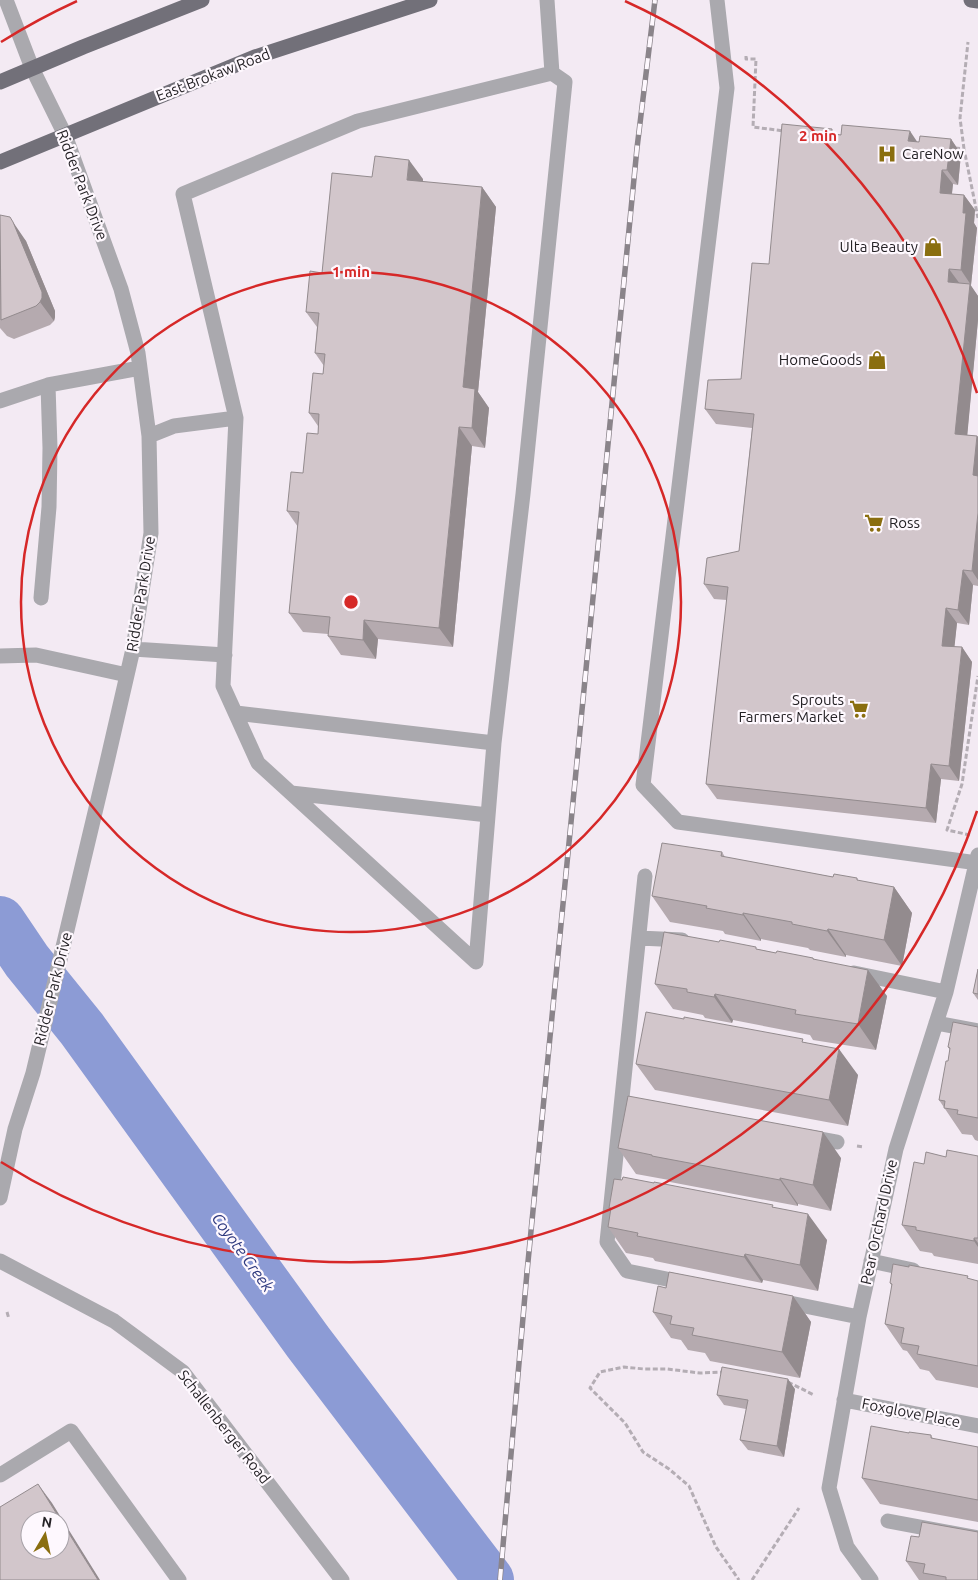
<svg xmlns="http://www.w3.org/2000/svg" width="978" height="1580" viewBox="0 0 978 1580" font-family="Ubuntu,sans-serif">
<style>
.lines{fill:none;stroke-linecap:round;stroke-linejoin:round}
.river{stroke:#8c9bd5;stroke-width:50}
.path{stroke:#b4adb4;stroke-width:3;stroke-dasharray:5 2.5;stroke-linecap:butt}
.minor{stroke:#aaa9ae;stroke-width:15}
.major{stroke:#727079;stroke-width:15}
.rail-casing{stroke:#8a848a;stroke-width:5.5}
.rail{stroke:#fef8fe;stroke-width:4;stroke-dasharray:11;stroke-linecap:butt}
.wall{fill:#b5aaaf}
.shaded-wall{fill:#938b8e}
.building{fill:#d2c6cb;stroke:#938b8e;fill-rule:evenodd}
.ring{fill:none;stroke:#d62828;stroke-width:2.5}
.labels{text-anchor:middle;stroke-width:4.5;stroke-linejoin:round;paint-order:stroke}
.street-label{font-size:15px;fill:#252226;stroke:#fef8fe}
.poi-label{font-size:15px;fill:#252226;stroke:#fef8fe;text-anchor:end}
.water-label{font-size:16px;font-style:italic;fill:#2e397f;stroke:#fef8fe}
.centre{fill:#d62828;stroke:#fef8fe;stroke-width:2.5}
.ring-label{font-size:15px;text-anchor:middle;font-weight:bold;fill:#d62828;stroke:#fef8fe;stroke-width:4.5;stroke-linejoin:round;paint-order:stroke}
</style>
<rect width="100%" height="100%" fill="#f3eaf3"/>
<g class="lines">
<path class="river" d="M0 921 27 961 82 1029 308 1342 489 1580"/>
<path class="path" d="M746 56V59H756L753 127 784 131
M955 148 964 149 978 218
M964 149 960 118 968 42
M970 835 947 830 962 784 978 676
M857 1146 864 1147
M7 1312 9 1319
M725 1372 700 1373 667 1369H644L624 1367 600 1372 590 1388 625 1423 643 1452 669 1469 689 1486 716 1547 739 1580
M788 1382 814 1395
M752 1580 799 1508"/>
<path class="minor" d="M547 0 552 73
M717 0 727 88 643 785 678 822 978 863
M0 401 48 385
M236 418 183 194 358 121 552 73 565 82 523 494 494 743 476 962
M149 436 174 426 236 418 223 686 258 763 476 962
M41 598 49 507 50 448 48 385 140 368
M133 649 225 655
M0 656 36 655 127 675
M236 713 494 743
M291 793 488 815
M645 876 607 1242 627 1271 686 1283
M639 938 682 940
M854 973 946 992
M936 1023 978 1031
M810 1137 837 1142
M0 1198 15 1129 33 1073 107 762 133 649 151 533 149 436 138 353 121 289 65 135 32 68 6 0
M0 1261 114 1321 183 1372 342 1580
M871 1261 913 1270
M780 1301 859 1317
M844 1400 978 1426
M0 1475 71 1431 179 1580
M888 1521 978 1538
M871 1580 847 1547 829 1488 859 1317 896 1149 946 992 978 855"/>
<path class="major" d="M971 0 978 1
M0 82 83 47 202 0
M0 162 255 57 430 0"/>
<g class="rail-casing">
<path id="rail" d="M500 1580 527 1272 637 148 655 0"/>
</g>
<use href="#rail" class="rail"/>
</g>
<path class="wall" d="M835 134 917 142 951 139 961 154 958 185 953 184 952 194 964 195 975 210 974 223 977 228 971 285H970L978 296V320L967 435 977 436 978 437V586L973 585 969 625 957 623 954 647H962L972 662 959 781 941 779 936 823 717 799 706 784 727 600 714 599 704 584 739 551 752 428 716 424 705 409 741 379 769 264Z
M372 177 423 179V182L482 187 496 207 478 392 489 408 485 448 472 446 453 647 378 639 376 659 341 655 328 636V634L303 632 289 613 298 527 287 511 303 473 318 434V426L309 413 323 374 324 366 315 353 317 327 306 312 322 273Z
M0 215 26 241 55 311V317L54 321 50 325 14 339 7 336 0 328Z
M722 852 725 857 833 877 857 878 858 881 894 887 912 913 902 966 846 955V957L810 950 808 948 761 939V941L725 934 723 931 670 922 652 896Z
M757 949 776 953 813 958 815 960 887 996 876 1050 813 1040 810 1035 733 1020 732 1023 705 1018 703 1015 673 1009 655 984Z
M978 969V1000L973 993Z
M978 1027V1141L975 1140 972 1135 962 1134 939 1100 948 1061 950 1050 948 1047Z
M805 1042 858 1075 848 1126 655 1090 636 1064Z
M618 1148 841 1158 831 1211 798 1204V1206L670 1182 669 1180 636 1174Z
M978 1156V1264L934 1256 932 1253 920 1251 902 1225 924 1164 946 1157Z
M774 1207 827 1240 818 1291 763 1280 762 1283 655 1261 653 1258 626 1253 608 1227 611 1211 609 1208Z
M970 1279 978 1281V1388L936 1380 929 1371 920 1369 907 1351 903 1350 885 1324 892 1286 890 1283Z
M666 1288 793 1296 811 1322 800 1378 710 1361 705 1353 688 1350 681 1340 671 1338 653 1312Z
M795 1389 784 1457 748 1450 740 1440 746 1409 724 1405 717 1395Z
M909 1433 931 1435 933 1439 978 1447V1522L880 1504 862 1478Z
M919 1537 978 1580H919L906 1561Z"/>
<path class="shaded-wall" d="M910 131 920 146 908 141Z
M951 139 961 154 958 185 947 170Z
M409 160 423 179 421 199 407 180Z
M942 170 953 184 950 208 940 193Z
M482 187 496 207 478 392 489 408 485 448 472 428 463 387Z
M964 195 975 210 974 223 977 228 971 285 961 270 963 213Z
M13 222 26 241 55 311V317L54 321 40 302Z
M949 269 960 284 948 282Z
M970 284 978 296V320L966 449 955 434Z
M459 427 472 446 453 647 439 628Z
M977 436 978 437V482L973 475Z
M978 513V580L972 571Z
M963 570 973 585 969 625 958 610Z
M946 608 957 623 953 661 942 646Z
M364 620 378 639 376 659 363 640Z
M962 647 972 662 959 781 949 766Z
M931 764 941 779 936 823 926 808Z
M894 887 912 913 902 966 884 940Z
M743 913 761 939V941L743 915Z
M828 929 846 955V957L827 931Z
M868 970 887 996 876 1050 858 1024Z
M715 994 733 1020 732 1023 714 997Z
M839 1049 858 1075 848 1126 829 1100Z
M823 1132 841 1158 831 1211 813 1185Z
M780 1178 798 1204V1206L780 1180Z
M808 1214 827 1240 818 1291 800 1265Z
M974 1238 978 1243V1247L974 1241Z
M745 1254 763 1280 762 1283 744 1257Z
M793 1296 811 1322 800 1378 782 1352Z
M788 1379 795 1389 784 1457 777 1446Z
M38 1484 52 1503 100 1580H98Z"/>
<path class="building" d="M782 124 832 129V134L841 135 842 125 910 131 908 141 919 142 920 136 951 139 947 170H942L940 193 964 195 963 213H966L961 270 949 269 948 282 970 284 955 434 977 436 973 475 978 476V513L972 571 963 570 958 610 946 608 942 646 962 647 949 766 931 764 926 808 706 784 728 587 704 584 707 558 739 551 754 414 705 409 708 380 741 379 752 263 769 264Z
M375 156 409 160 407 180 482 187 463 387 475 389 472 428 459 427 439 628 364 620 363 640 328 636 330 617 289 613 299 512 287 511 291 472 303 473 307 433 318 434 319 414 309 413 313 373 323 374 325 354 315 353 319 313 306 312 310 271 322 273 332 173 372 177Z
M0 215 10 217 13 222 42 292V298L40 302 36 306 1 320Z
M662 843 722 852 721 856 833 877 834 874 857 878V880L894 887 884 940 828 929 827 931 792 924V922L743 913V915L706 908 707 906 652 896Z
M664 932 719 942 720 940 756 947V949L776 953 777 951 813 958V959L868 970 858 1024 795 1014 796 1010 715 994 714 997 687 992V989L655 984Z
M978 969V994L973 993Z
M646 1012 684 1019V1017L803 1039 802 1042 839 1049 829 1100 636 1064Z
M953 1022 978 1027V1118L957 1114 958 1110 944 1108 945 1101 939 1100 946 1061H948L950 1048 948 1047Z
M628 1096 823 1132 813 1185 780 1178V1180L652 1156V1155L618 1148Z
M947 1150 978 1156V1238H974V1241L916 1230V1227L902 1225 914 1162 924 1164 926 1152 946 1157Z
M623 1177 654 1183V1182L773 1205 772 1207 808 1214 800 1265 745 1254 744 1257 637 1236 638 1233 608 1227 611 1208H609L614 1179 622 1180Z
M893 1264 909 1267V1265L968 1276 967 1278 978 1281V1366L917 1354 919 1346 901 1343 904 1328 885 1324 892 1284 890 1283Z
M669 1272 793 1296 782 1352 692 1335 694 1328 670 1324 672 1316 653 1312 658 1286 666 1288Z
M722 1367 788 1379 777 1446 740 1440 748 1400 717 1395Z
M871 1426 909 1433V1432L931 1435V1438L978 1447V1500L862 1478Z
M38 1484 98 1580H0V1507ZM30 1520H60V1550H30Z
M922 1522 978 1532V1580H946V1577L923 1573 925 1564 906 1561 911 1536 919 1537Z"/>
<g class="ring">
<circle cx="351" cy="602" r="330"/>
<path d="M977 811A660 660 0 0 1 1 1162M1 42A660 660 0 0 1 77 1M625 1A660 660 0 0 1 977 393"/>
</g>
<defs>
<g id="hospital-bare" transform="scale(1.5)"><path d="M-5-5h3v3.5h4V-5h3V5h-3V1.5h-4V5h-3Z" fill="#8a6e0f" stroke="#fef8fe" stroke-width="2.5" paint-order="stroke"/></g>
<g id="shop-bare" transform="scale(1.5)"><path d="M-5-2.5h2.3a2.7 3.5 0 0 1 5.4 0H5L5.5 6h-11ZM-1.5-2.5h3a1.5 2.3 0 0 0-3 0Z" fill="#8a6e0f" stroke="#fef8fe" stroke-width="2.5" paint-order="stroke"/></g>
<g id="supermarket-bare" transform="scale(1.5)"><path d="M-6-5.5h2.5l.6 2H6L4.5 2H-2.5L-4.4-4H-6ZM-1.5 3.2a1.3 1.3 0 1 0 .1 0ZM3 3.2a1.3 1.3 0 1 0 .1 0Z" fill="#8a6e0f" stroke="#fef8fe" stroke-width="2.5" paint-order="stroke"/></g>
</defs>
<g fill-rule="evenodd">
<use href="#hospital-bare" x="887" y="154"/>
<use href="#shop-bare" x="933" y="247"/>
<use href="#shop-bare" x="877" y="360"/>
<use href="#supermarket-bare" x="874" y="523"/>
<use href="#supermarket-bare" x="859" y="709"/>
</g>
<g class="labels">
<g class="street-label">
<text transform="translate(213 75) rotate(-21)" y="5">East Brokaw Road</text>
<text transform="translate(82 185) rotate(69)" y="5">Ridder Park Drive</text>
<text transform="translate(141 594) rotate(-81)" y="5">Ridder Park Drive</text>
<text transform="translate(53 989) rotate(-76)" y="5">Ridder Park Drive</text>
<text transform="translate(879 1222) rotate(-78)" y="5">Pear Orchard Drive</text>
<text transform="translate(911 1413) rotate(11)" y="5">Foxglove Place</text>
<text transform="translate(224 1427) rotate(52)" y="5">Schallenberger Road</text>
</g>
<g class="poi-label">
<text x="902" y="159" text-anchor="start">CareNow</text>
<text x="918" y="252">Ulta Beauty</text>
<text x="862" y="365">HomeGoods</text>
<text x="889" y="528" text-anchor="start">Ross</text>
<text x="844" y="705">Sprouts<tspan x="844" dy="17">Farmers Market</tspan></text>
</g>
<g class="water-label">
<text transform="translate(243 1252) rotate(54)" y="6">Coyote Creek</text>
</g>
</g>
<circle cx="351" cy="602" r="8" class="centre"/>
<g class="ring-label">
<text x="818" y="141">2 min</text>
<text x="351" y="277">1 min</text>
</g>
<g transform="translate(45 1535) rotate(9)"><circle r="24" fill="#fef8fe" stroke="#a7a2a8"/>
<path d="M0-4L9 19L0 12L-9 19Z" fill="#8a6e0f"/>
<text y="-8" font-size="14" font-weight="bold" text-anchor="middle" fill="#252226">N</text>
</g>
</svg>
